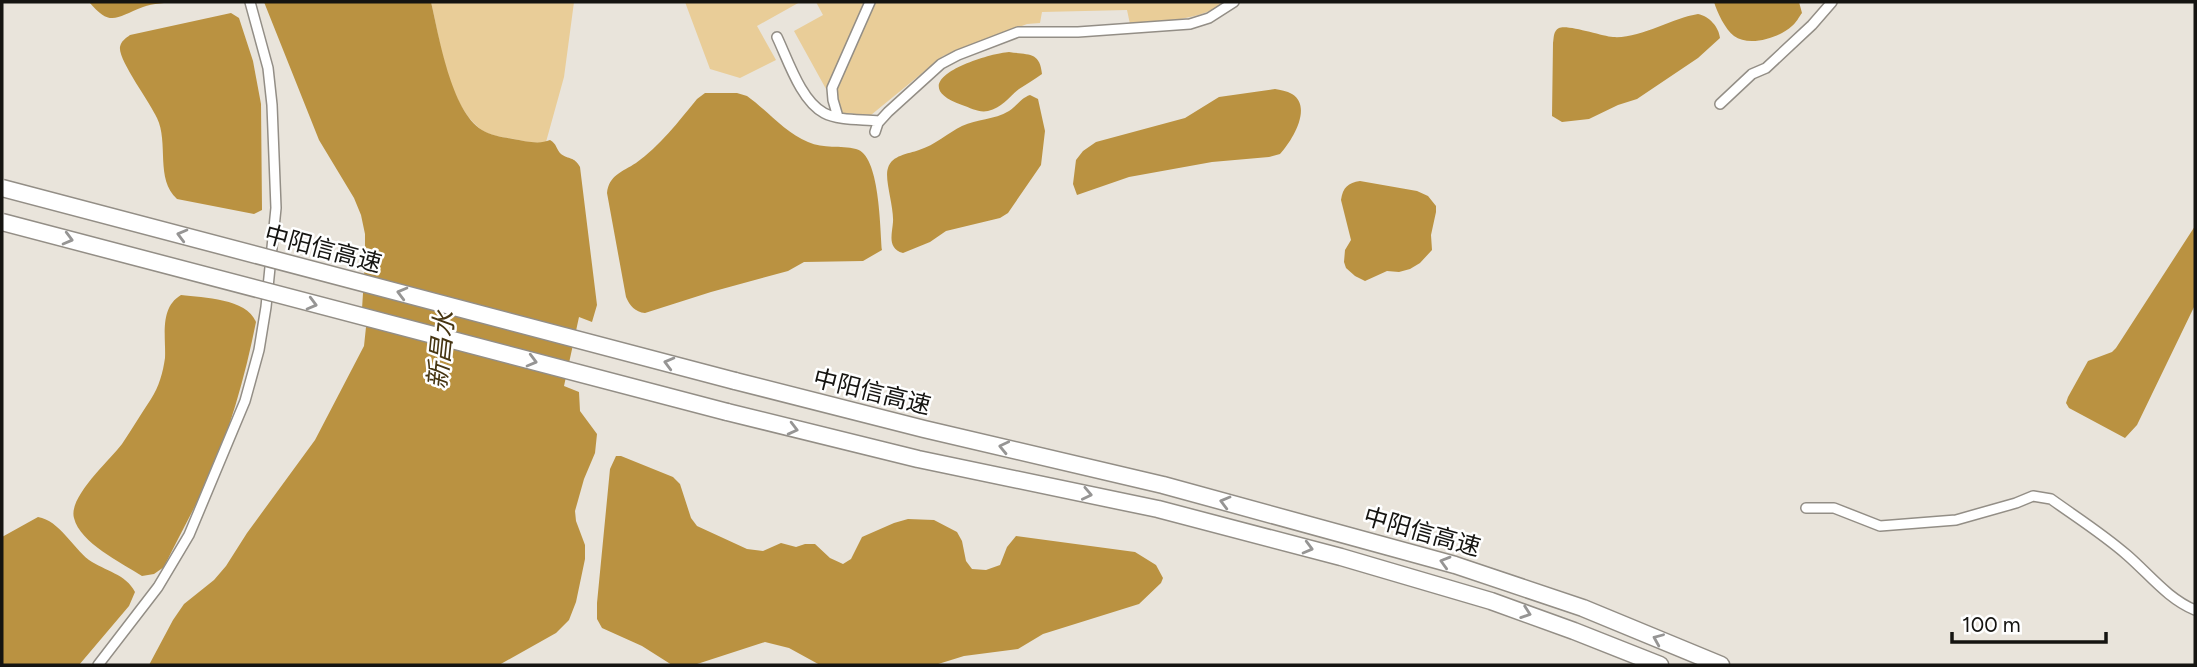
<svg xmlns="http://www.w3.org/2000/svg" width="2197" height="667" viewBox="0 0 2197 667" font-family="Figtree,'Noto Sans SC',sans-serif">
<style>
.green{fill:#e9cd98}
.water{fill:#ba9241}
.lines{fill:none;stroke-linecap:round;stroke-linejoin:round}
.street-casing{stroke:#938e86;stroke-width:12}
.highway-casing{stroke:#938e86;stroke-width:19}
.street{stroke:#fff;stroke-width:9}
.highway{stroke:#fff;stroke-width:16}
.highway-bridge-casing{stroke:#938e86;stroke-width:19;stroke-linecap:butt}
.highway-bridge{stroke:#fff;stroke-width:16}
.oneway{stroke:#969594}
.labels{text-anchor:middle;stroke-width:5;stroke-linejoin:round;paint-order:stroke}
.street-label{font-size:24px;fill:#151411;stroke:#fff}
.water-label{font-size:26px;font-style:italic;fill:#463512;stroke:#fff}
</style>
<rect width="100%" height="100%" fill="#e9e4db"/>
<path class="green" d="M431 2H574L564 77 546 142C536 144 524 141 514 139 502 137 488 136 478 127 447 100 440 40 431 2Z
M685 2H800L757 26 776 60 740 78 710 69Z
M816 2H1228C1196 21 1166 21 1130 24L1127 10 1042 12 1040 23 1027 24 943 56 871 115 842 113 831 98 794 31 823 15Z"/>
<path class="water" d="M89 2H177C166 3 153 3 143 7 116 17 111 28 89 2Z
M264 2H431C439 36 451 111 482 130 491 136 503 137 513 139 525 141 539 145 550 140 557 144 556 149 561 154 569 160 574 156 580 167L597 305 592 322 579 317 564 386 579 392 580 411 597 434 595 453 584 479 575 511 576 521 585 545V559L576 602 569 620 556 633 499 665H149L173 620 184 604 214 580 226 566 247 533 315 440 364 346 366 327 362 309 365 262V234L361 215 354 198 319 140Z
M1714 2H1799L1802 13C1799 17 1796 23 1792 26 1779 38 1749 47 1734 36 1725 29 1717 12 1714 2Z
M231 13 239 18 253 61 261 104 262 210 254 214 177 199C155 179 169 143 157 118 150 102 118 60 120 47 121 41 126 38 130 35Z
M1698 14C1709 16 1719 27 1720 38L1698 58 1637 99 1618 105 1589 119 1562 122 1552 116 1553 43C1554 38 1553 31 1559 28 1567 24 1602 36 1613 37 1640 39 1672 18 1698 14Z
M1009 52C1028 55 1040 51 1042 74 1035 79 1027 84 1019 89 1009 97 1002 108 988 111 979 113 971 108 962 105 898 82 984 54 1009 52Z
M1275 89C1280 90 1287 91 1292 94 1313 107 1292 141 1280 154L1269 157 1212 162 1129 177 1077 195 1073 184 1076 160 1083 151 1096 142 1185 118 1219 97Z
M705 93H737L747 96C767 110 785 133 808 142 824 149 840 145 856 149 880 154 880 229 882 250L863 261 804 262 788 271 711 292 645 313C635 312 630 306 626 297L607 193C609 175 622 172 636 163 660 146 678 122 697 99Z
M1030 95 1038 99 1045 131 1041 165 1008 213 1000 218 946 231 930 242 903 253C887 248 892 235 893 222 894 206 884 179 888 168 892 155 908 154 919 150 935 145 948 133 962 126 977 119 994 120 1009 111 1017 106 1021 98 1030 95Z
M1360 181 1417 191 1428 196 1436 206V212L1431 235 1432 250 1420 263 1410 269 1399 272 1387 271 1365 281 1355 276 1346 268 1344 262 1345 250 1351 240 1341 200C1343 187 1348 183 1360 181Z
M2195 226V305L2137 425 2125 438 2069 408 2066 403 2068 397 2088 361 2112 352 2116 348Z
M181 295C204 298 246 298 256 322 245 377 229 435 205 486 192 513 177 540 164 567L154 574 142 576C122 563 80 543 74 518 68 497 110 460 122 444 132 429 141 414 151 399 159 387 163 372 165 358 166 337 159 308 181 295Z
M616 456H621L673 477 680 484 691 518 697 526 747 549 763 551 781 543 796 547 805 544H815L830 558 843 564 851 559 862 537 894 523 908 519 934 520 957 532 962 541 966 561 972 569 986 570 1000 565 1007 547 1016 536 1135 552 1156 565 1163 578 1161 583 1139 604 1043 634 1018 649 964 656 935 665H820L789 648 765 642 694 665H672L642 646 602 628 597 619V603L610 469Z
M38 517C60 521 72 547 89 560 105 571 126 574 135 592L129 606 79 665H2V537Z"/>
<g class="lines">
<g class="street-casing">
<path id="street" d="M777 37C788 60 801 101 824 113 839 121 862 119 879 121
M1720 104 1752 74 1766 68 1812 25 1832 2
M838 117 833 100 832 88 870 2
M875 132 878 123 888 112 941 64 958 55 1018 32H1078L1190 24 1209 18 1234 2
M1806 508H1834L1880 526 1956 520 2016 503 2033 496 2051 499C2076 517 2103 534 2127 555 2149 574 2168 599 2195 610
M98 665 158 587 189 535 245 401 259 350 266 307 276 208 272 105 268 68 250 2"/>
</g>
<g class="highway-casing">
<path id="highway" d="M735 381 924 429 1163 485 1455 565 1583 608 1721 665
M727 412 918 459 1158 509 1341 557 1491 601 1574 631 1660 665"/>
</g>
<use href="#street" class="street"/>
<use href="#highway" class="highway"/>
<g class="highway-bridge-casing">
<path id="highway-bridge" d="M2 188 735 381
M2 222 727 412"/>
</g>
<use href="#highway-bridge" class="highway-bridge"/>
</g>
<defs><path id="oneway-chevron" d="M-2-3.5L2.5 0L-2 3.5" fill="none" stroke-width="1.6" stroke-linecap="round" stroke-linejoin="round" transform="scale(1.75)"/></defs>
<g class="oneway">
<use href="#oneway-chevron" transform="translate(182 235) rotate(-165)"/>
<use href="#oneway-chevron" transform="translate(68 239) rotate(15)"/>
<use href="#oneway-chevron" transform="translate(402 293) rotate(-165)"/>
<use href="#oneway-chevron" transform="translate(312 304) rotate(15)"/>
<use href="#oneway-chevron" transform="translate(532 361) rotate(15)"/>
<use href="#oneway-chevron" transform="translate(669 363) rotate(-165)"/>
<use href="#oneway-chevron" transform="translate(793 429) rotate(14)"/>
<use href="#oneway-chevron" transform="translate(1004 447) rotate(-167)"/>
<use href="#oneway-chevron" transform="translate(1087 494) rotate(12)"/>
<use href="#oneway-chevron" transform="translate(1225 502) rotate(-165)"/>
<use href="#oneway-chevron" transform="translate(1308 548) rotate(15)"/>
<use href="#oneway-chevron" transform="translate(1445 562) rotate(-164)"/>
<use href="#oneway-chevron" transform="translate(1526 613) rotate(19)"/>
<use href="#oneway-chevron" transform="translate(1658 639) rotate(-157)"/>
</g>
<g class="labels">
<g class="street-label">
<text transform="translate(323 249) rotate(15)" y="8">中阳信高速</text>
<text transform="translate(872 392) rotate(14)" y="8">中阳信高速</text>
<text transform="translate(1422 532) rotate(16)" y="8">中阳信高速</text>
</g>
<g class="water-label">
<text transform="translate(441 350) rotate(-84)" y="9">新昌水</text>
</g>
</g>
<rect width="2197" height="667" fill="none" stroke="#151411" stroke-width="7"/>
<path d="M1952 632v10h154v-10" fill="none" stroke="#151411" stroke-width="3.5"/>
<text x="1962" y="632" font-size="21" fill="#151411" stroke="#ffffff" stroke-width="5" paint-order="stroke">100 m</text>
</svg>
